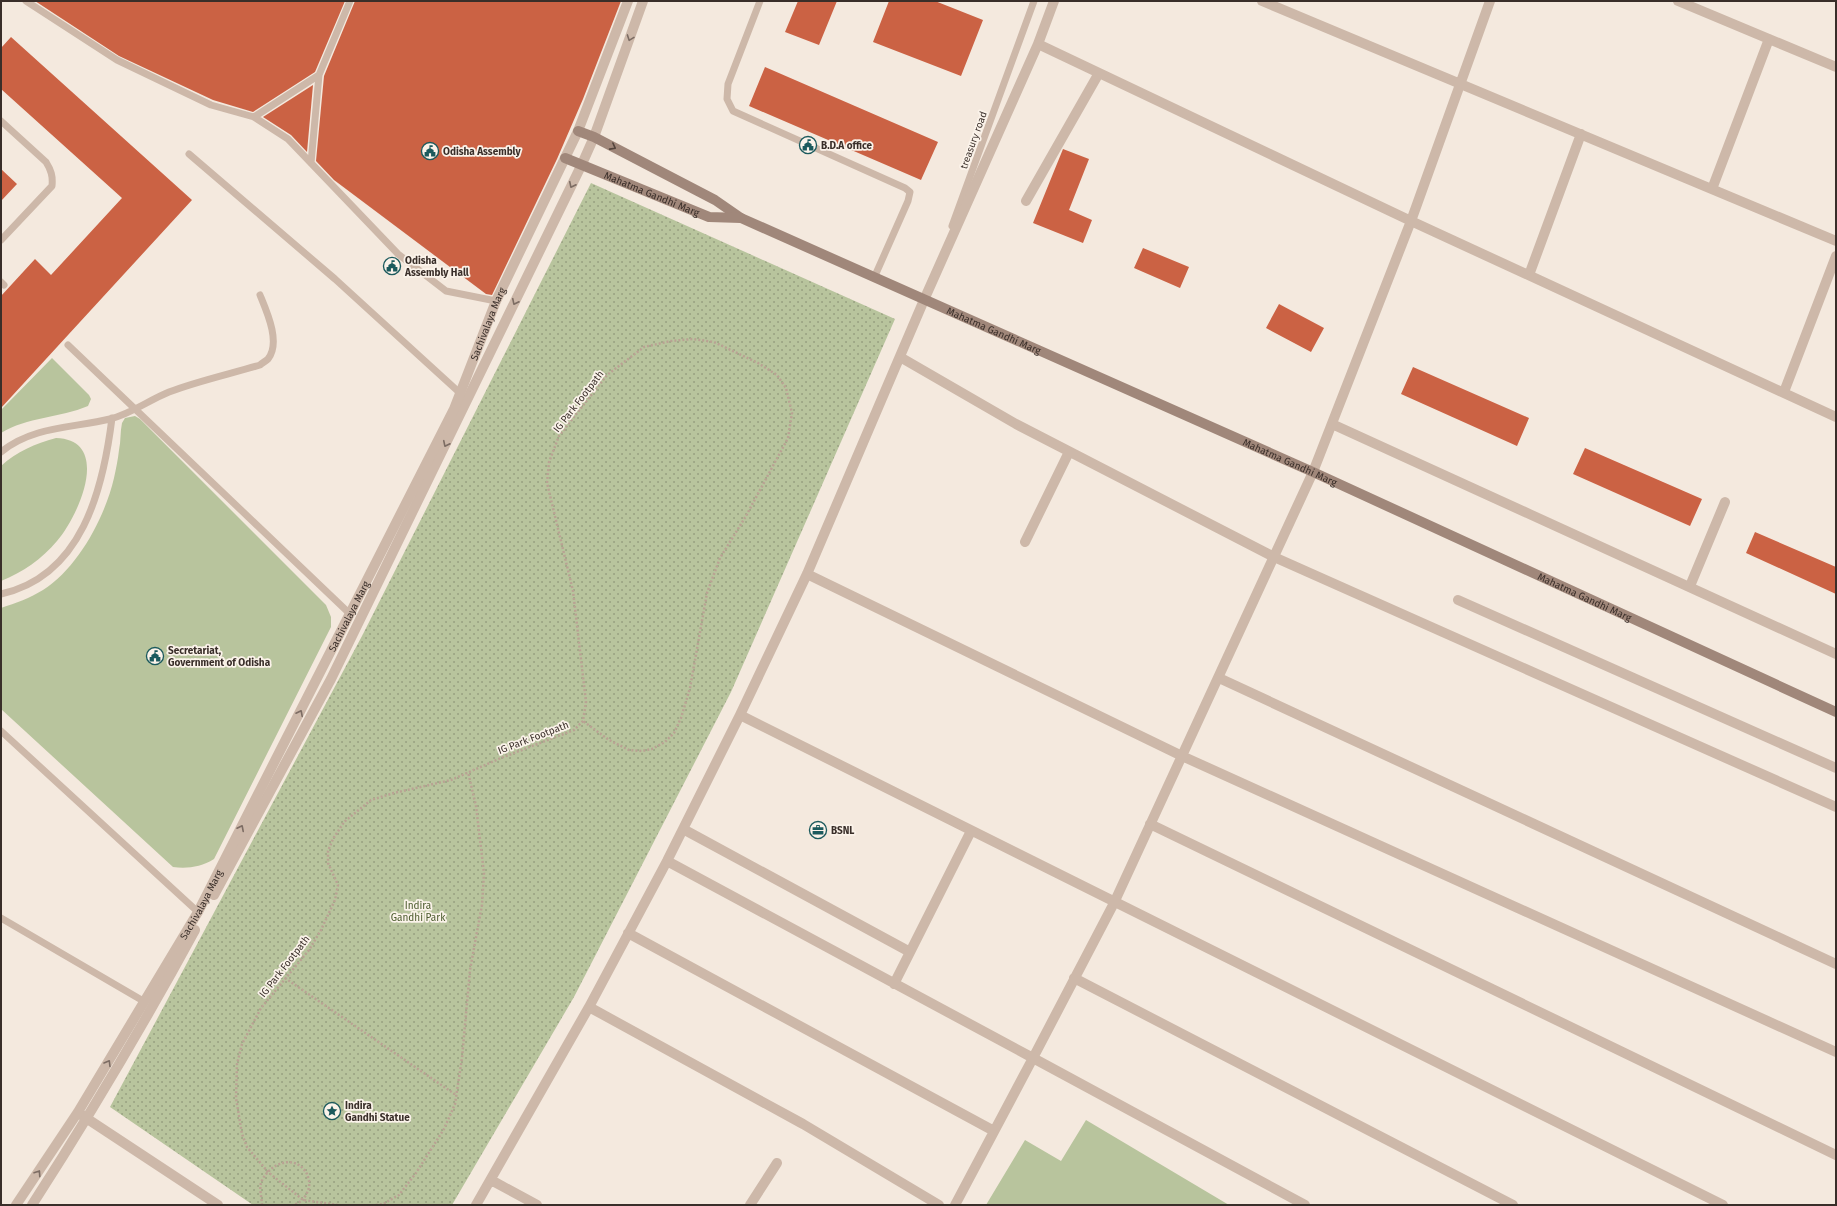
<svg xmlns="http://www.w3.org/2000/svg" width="1837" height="1206" viewBox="0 0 1837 1206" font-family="'Fira Sans',sans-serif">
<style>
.green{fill:#b8c49d}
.park{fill:url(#park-dots)}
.building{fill:#cb6244}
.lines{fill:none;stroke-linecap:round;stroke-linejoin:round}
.path{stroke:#b9a293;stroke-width:2.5;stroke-dasharray:2 2;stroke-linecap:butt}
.service{stroke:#cdb8a9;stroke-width:7}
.minor{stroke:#cdb8a9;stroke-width:10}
.tertiary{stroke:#cdb8a9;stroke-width:10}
.secondary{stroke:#a0877a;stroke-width:10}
.oneway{stroke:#7c6c63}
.oneway2{stroke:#53443d}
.labels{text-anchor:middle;stroke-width:3.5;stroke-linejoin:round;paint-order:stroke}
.street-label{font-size:10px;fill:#392e29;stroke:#fbf3ea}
.poi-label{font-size:10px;font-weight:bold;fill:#392e29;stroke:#fbf3ea;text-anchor:start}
.park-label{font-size:10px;fill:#49592b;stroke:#fbf3ea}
</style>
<defs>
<pattern id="park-dots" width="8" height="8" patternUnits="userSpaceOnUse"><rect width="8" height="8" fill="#b8c49d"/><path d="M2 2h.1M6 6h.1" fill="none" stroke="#97a080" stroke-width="1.8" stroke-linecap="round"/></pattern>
</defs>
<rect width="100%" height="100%" fill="#f4e9de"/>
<path class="green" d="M52 358 89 395 91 399 88 406C60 418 27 417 1 433V410Z
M135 416 140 419 326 605 331 617V627L214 859C201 867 187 869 173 867L1 709V608C16 603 30 598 43 590 78 568 105 517 114 478 116 469 118 459 119 450 121 441 120 432 122 423L125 418Z
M56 438C113 440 78 517 57 541 42 559 23 572 1 581V466C17 451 35 444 56 438Z
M1086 1120 1229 1205H986L1025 1140 1061 1161Z"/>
<path class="park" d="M591 183 895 319 731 692 574 997 452 1205H253L110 1107 362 636Z"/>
<path class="building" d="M35 1H345L315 72 253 112 213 100 119 56Z
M355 1H621L583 99 557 159 492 295 486 294 334 180 316 161 324 76Z
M798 1H837L819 45 785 32Z
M889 1H935L983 20 961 76 873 42Z
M11 37 192 200 1 408V296L35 259 51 275 122 198 1 89V48Z
M765 67 938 142 921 180 749 106Z
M313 85 307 152 291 135 263 117Z
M1063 149 1089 159 1069 210 1092 220 1083 243 1033 223Z
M1 169 17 184 1 201Z
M1143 248 1189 267 1180 288 1134 268Z
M1279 304 1324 328 1311 352 1266 328Z
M1413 367 1529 418 1517 446 1401 394Z
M1585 448 1702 499 1690 526 1573 474Z
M1755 532 1836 567V594L1746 553Z"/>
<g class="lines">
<path class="path" d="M285 978 456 1095
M262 1205C262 1199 259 1189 261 1183 268 1164 295 1152 307 1174 308 1177 310 1182 309 1186 309 1191 305 1196 303 1200L294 1205
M338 1205 303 1200 268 1172 247 1147 242 1134 236 1098 237 1064 242 1044 261 1008 309 950 321 930 335 900 338 885 328 863V851L333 839 344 822 371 800 394 793 451 780 501 758 574 730 583 721 586 702 573 591 547 483 549 462 559 436 607 375 644 347 671 341 693 339 714 342 758 363 777 375 786 388 792 413 788 438 746 516 720 558 707 593 690 688 681 718 674 733 665 742 652 749 642 751 629 750 609 740 583 721
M376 1205 383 1204 399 1195 416 1173 444 1129 455 1104 462 1058 470 970 482 905 484 873 476 806 468 772"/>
<path class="service" d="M26 1 117 60 211 105 254 117 288 139 398 254 446 291 496 301
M760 1 728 84 727 99 733 111 905 188 910 192 908 201 874 278
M319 75 350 1
M254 117 319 75 311 163
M1 121 46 162C51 170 53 176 52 186L1 240
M189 154 335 279 461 394
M952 226 1034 1
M1 282 4 285
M68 345 350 614
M1 452C33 426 73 428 110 419 131 414 149 400 169 392 198 381 230 374 260 365 262 363 266 361 268 359 281 343 267 312 260 295
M1 594C82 576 103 490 112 418
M1 731 198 912
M1 918 145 1002"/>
<path class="minor" d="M1262 1 1836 241
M1678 1 1836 67
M1038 44 1411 221 1836 417
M1712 189 1769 39
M1026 201 1099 73
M1529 275 1581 134
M900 357 1016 424 1274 557 1836 807
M1784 392 1836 256
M1332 424 1836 654
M1025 542 1069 452
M807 574 1182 756 1836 1052
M1690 586 1725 502
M1458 600 1836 768
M1219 678 1836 964
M740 715 1723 1205
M1150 824 1836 1155
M683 829 910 952
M667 861 1033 1058 1114 903 1313 472 1411 221 1490 1
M628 933 994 1131
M1074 978 1513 1205
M894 984 971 831
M589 1007 803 1124 939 1205
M80 1114 218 1205
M491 1180 537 1205
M476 1205 589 1007 667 861 740 715 807 574 924 300 1038 44 1054 1
M750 1205 777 1163
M955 1205 1033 1058 1305 1205"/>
<g class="tertiary">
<path d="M214 895 331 679 582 164 594 137 643 1"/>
<path id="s1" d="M16 1205 78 1112 198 912 454 409 496 301 578 131 628 1"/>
<path d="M32 1205C90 1115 144 1024 195 930"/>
</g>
<g class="secondary">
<path id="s2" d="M578 131 594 137 715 200 741 218 1313 472 1836 712"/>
<path id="s3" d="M565 158 709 217 741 218"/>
</g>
</g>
<defs><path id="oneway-chevron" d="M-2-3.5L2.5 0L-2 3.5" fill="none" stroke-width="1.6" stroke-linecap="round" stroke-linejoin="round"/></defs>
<g class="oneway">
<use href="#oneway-chevron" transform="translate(630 38) rotate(110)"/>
<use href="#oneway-chevron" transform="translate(572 185) rotate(116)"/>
<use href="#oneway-chevron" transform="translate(515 302) rotate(116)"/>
<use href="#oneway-chevron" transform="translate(446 444) rotate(116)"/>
<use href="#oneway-chevron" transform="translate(300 713) rotate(-63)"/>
<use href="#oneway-chevron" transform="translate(241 828) rotate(-63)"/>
<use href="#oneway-chevron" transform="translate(108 1063) rotate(-59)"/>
<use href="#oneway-chevron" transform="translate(38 1173) rotate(-56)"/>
</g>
<use class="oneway2" href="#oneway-chevron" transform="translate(613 147) rotate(28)"/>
<defs>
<g id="civic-ring" transform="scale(0.9)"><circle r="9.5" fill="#fbf3ea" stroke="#1c5a5d" stroke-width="1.5"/><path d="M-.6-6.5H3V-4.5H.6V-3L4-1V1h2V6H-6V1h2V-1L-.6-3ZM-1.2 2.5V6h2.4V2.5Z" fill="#1c5a5d"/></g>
<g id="office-ring" transform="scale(0.9)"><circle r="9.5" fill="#fbf3ea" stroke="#1c5a5d" stroke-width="1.5"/><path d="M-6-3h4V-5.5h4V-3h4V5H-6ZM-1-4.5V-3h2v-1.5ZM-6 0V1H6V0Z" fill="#1c5a5d"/></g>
<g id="sight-ring" transform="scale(0.9)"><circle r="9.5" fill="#fbf3ea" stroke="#1c5a5d" stroke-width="1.5"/><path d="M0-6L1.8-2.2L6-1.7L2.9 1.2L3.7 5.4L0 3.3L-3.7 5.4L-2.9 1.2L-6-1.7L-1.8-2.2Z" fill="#1c5a5d"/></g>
</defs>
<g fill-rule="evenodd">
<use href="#civic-ring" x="808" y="145"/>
<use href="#civic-ring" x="430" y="151"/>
<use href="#civic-ring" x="392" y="266"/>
<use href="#civic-ring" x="155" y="656"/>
<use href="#office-ring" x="818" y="830"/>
<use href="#sight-ring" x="332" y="1111"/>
</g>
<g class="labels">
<g class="street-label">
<text transform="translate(973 140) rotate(-70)" y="4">treasury road</text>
<text dy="4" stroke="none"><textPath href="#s3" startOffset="94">Mahatma Gandhi Marg</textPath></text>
<text dy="4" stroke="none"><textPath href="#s1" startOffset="1001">Sachivalaya Marg</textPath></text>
<text dy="4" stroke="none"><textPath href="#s2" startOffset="462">Mahatma Gandhi Marg</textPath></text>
<text transform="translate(578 401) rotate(-52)" y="4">IG Park Footpath</text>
<text dy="4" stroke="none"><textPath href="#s2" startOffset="786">Mahatma Gandhi Marg</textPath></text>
<text dy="4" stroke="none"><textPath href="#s2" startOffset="1110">Mahatma Gandhi Marg</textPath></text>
<text dy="4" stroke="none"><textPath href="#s1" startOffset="677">Sachivalaya Marg</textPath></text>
<text transform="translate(533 737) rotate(-21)" y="4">IG Park Footpath</text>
<text dy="4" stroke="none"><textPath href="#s1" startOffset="353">Sachivalaya Marg</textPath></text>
<text transform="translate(284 966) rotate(-52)" y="4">IG Park Footpath</text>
</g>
<g class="poi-label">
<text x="821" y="149">B.D.A office</text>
<text x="443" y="155">Odisha Assembly</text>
<text x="405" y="264">Odisha<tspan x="405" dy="12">Assembly Hall</tspan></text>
<text x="168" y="654">Secretariat,<tspan x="168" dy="12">Government of Odisha</tspan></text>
<text x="831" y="834">BSNL</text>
<text x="345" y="1109">Indira<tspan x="345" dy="12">Gandhi Statue</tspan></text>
</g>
<g class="park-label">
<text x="418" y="909">Indira<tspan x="418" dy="12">Gandhi Park</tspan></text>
</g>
</g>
<rect width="1837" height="1206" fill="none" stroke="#392e29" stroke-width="4"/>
</svg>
